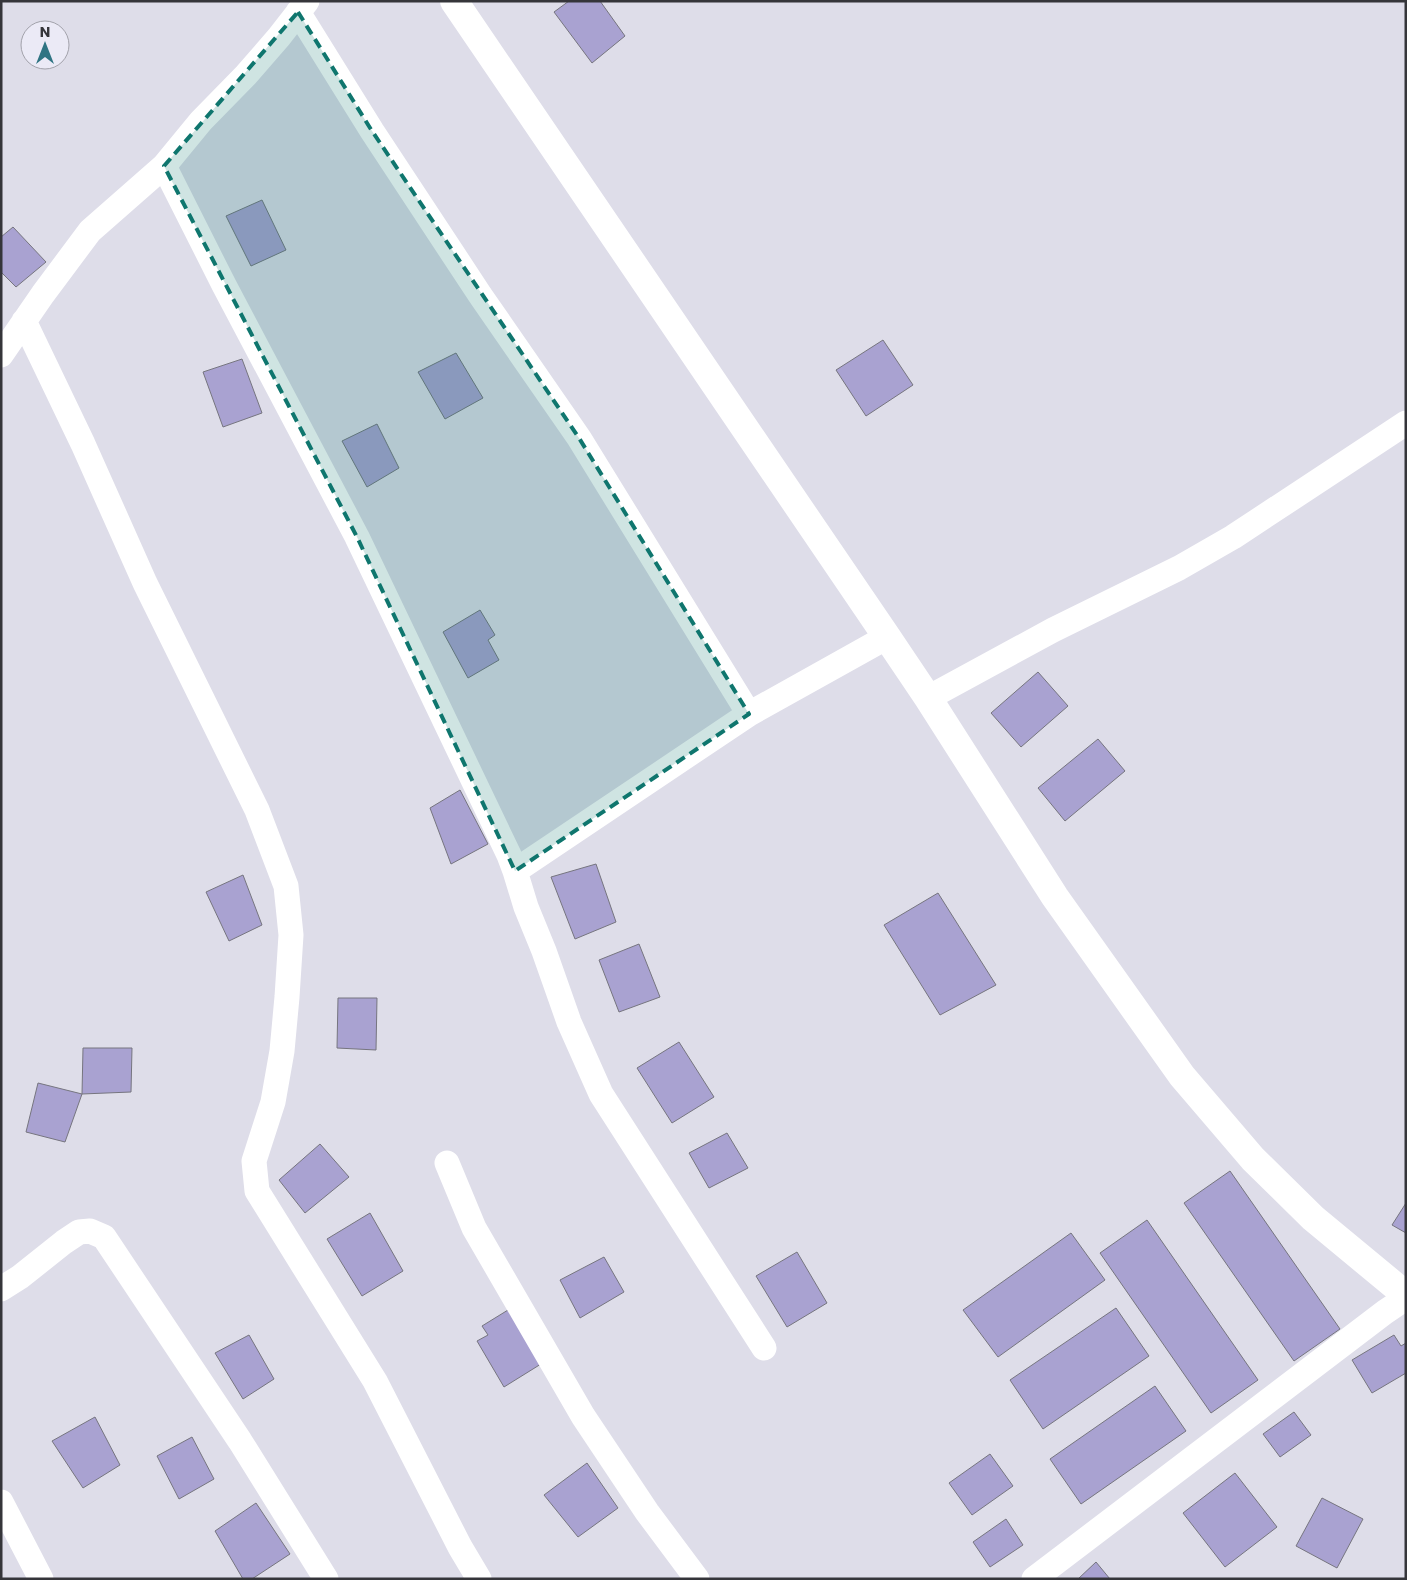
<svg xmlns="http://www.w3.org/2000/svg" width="1407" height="1580" viewBox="0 0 1407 1580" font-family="Poppins,sans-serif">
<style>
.building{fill:#a9a2d1;stroke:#76757f}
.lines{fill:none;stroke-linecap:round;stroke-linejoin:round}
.minor{stroke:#fff;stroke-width:25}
.secondary{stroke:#fff;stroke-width:28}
.marked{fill:#0f766e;fill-opacity:0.2;stroke:#0f766e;stroke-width:4;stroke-dasharray:10 6;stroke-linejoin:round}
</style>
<rect width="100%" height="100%" fill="#dedde9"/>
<path class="building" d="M569 1H600L625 36 592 63 554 12Z
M262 200 286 250 251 266 226 216Z
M13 227 46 262 16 287 1 272V237Z
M883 340 913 385 866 416 836 370Z
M456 353 483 398 445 419 418 372Z
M242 359 262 413 223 427 203 372Z
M377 424 399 468 367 487 342 441Z
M480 610 495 635 488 640 499 660 468 678 443 632Z
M1038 672 1068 706 1021 747 991 713Z
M1098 739 1125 771 1065 821 1038 788Z
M460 790 488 844 451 864 430 808Z
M596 864 616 922 575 939 551 877Z
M243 875 262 925 229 941 206 892Z
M938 893 996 985 940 1015 884 925Z
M639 944 660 997 619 1012 599 960Z
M338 998H377L376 1050 337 1048Z
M679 1042 714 1097 672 1123 637 1068Z
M83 1048H132L131 1092 82 1094Z
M38 1083 82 1094 65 1142 26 1132Z
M727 1133 748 1168 709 1188 689 1153Z
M320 1144 349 1177 305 1213 279 1180Z
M1230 1171 1340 1329 1294 1361 1184 1203Z
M1406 1203V1233L1392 1225Z
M370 1213 403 1271 362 1296 327 1239Z
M1147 1220 1258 1380 1211 1413 1100 1253Z
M1071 1233 1105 1280 998 1357 963 1310Z
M797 1252 827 1303 787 1327 756 1276Z
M604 1257 624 1292 580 1318 560 1280Z
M1116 1308 1149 1356 1043 1429 1010 1380Z
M508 1310 541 1364 504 1387 477 1341 488 1335 482 1326Z
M249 1335 274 1379 243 1399 215 1353Z
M1394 1335 1401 1346 1406 1343V1373L1372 1393 1352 1360Z
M1155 1386 1186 1431 1081 1504 1050 1459Z
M1294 1412 1311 1435 1280 1457 1263 1434Z
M95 1417 120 1465 83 1488 52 1441Z
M192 1437 214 1479 179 1499 157 1456Z
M990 1454 1013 1486 972 1515 949 1483Z
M587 1463 618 1508 578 1537 544 1495Z
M1235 1473 1277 1527 1225 1567 1183 1513Z
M1322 1498 1363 1519 1337 1568 1296 1546Z
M256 1503 290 1554 252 1579H243L215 1531Z
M1006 1519 1023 1545 990 1567 973 1542Z
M1096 1562 1110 1579H1078Z"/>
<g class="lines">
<path class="minor" d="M298 12 372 131 480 295 579 438 749 714
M164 166 224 285 357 537 509 855 515 871 749 714 887 637
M24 321 83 444 145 583 257 810 286 886 291 935 287 997 282 1051 273 1102 254 1161 257 1191 375 1381 460 1547 479 1579
M1 355 43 294 90 231 164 166 201 121 246 75 279 37 307 1
M928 698 1053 630 1179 568 1233 537 1406 423
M515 871 526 907 544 951 569 1022 601 1094 764 1348
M447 1163 474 1228 583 1416 647 1512 697 1579
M1 1289 20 1277 64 1242 79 1232 90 1231 104 1237 240 1441 326 1579
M1 1502 41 1579
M1034 1579 1385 1312 1406 1298"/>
<path class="secondary" d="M454 1 887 637 928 698 1055 897 1182 1076 1253 1159 1313 1218 1406 1295"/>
</g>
<path class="marked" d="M298 12 372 131 579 438 749 714 515 871 357 537 164 166Z"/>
<rect width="1407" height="1580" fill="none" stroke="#35353a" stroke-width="5"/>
<g transform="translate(45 45)"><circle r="24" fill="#ebeaf6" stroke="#a2a2ab"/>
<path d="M0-4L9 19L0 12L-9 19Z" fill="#2f7483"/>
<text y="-8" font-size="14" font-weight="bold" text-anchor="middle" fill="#35353a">N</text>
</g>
</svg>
